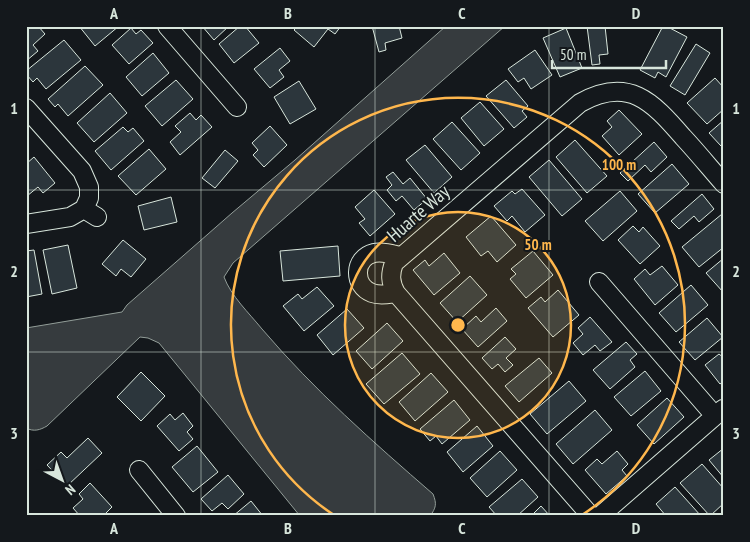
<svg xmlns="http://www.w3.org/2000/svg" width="750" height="542" viewBox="0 0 750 542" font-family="'PT Sans Narrow',sans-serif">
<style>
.water{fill:#363b3e;stroke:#939e99}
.building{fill:#2c363c;stroke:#d8e6dc}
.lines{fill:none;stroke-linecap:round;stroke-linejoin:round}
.minor-casing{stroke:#d8e6dc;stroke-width:20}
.minor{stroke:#14181c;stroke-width:18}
.grid{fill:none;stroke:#d8e6dc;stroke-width:1;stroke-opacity:0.55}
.ring{fill:none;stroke:#ffb74d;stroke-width:2.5}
.labels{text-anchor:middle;stroke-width:4;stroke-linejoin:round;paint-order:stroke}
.street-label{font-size:19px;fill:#d8e6dc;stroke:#14181c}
.centre{fill:#ffb74d;stroke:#14181c;stroke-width:2.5}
.ring-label{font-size:15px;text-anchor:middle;font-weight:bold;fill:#ffb74d;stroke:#14181c;stroke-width:4;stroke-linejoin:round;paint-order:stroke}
.neatline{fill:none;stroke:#d8e6dc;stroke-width:2}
.grid-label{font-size:16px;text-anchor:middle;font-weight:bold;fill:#d8e6dc}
</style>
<rect width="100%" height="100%" fill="#14181c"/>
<path class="water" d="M446 26H505L233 263 224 277C231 296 249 313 262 329 314 390 373 442 433 494 437 504 436 508 430 516H300L159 343 148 338 140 337 47 426C40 430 34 432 26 428V328L122 312 127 305 232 213 295 160Z"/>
<path class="building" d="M26 26H38L45 34 33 45 38 51 26 61Z
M79 26H119L95 46Z
M202 26H229L214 40Z
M240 26H245L259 43 234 63 219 44Z
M298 26H341L335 34 328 29 314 47 294 30Z
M372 26H399L402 38 385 43 386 50 379 52Z
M587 26H605L608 54 599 55 600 64 592 65Z
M663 26H666L687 37 666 77 658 72 655 78 640 70Z
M131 28 136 34 141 30 153 43 129 64 112 45Z
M566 28 582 68 560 77 543 38Z
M64 40 81 60 46 89 37 78 33 82 26 74V71Z
M696 44 710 53 685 95 670 86Z
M280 48 290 61 279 70 284 77 270 88 254 69Z
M535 50 552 75 531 89 524 78 518 82 508 69Z
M153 53 169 73 142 96 126 77Z
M85 66 103 85 68 116 58 104 55 107 48 99Z
M715 78 724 88V109L707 124 687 103Z
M176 80 193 99 162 126 145 106Z
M506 80 528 106 522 111 527 117 514 128 486 96Z
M299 81 316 109 290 124 274 97Z
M110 93 127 113 94 142 77 123Z
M480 102 504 129 484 146 461 118Z
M619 110 642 134 619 155 602 136 612 127 607 121Z
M190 113 196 120 201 115 212 127 180 155 170 142 181 132 175 126Z
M724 120V143L721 146 709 133Z
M452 122 480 153 461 170 433 139Z
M270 126 287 145 264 167 253 155 258 150 252 143Z
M123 127 128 132 133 128 144 141 111 170 95 151Z
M575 140 607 176 587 193 556 157Z
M654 142 667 157 651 172 645 165 628 181 620 173Z
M425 145 452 177 434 193 406 160Z
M149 149 166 169 136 195 118 176Z
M225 150 238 161 215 188 202 178Z
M34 157 55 183 43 193 38 187 27 196 26 164Z
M549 160 582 199 562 216 529 177Z
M672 164 689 184 655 213 638 194Z
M393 172 403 184 410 178 427 199 414 210 402 196 396 201 387 190 392 185 386 177Z
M522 189 545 215 525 232 512 216 507 221 494 206 512 191 515 194Z
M374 190 395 214 370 236 359 223 365 219 355 207Z
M620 191 637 211 603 241 585 221Z
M702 194 714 209 699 222 694 216 679 229 671 221Z
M171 197 177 222 144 230 138 206Z
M722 214 724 216V247L699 267 682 247Z
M491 216 516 245 497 262 488 251 481 256 466 237Z
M633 226 639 232 643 227 660 246 640 264 618 240Z
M123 240 146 259 131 277 121 269 116 276 102 264Z
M68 245 77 288 52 294 43 250Z
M338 246 340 276 283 281 280 251Z
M34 250 42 294 26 297V251Z
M533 251 553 275 526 298 510 279 516 274 511 269Z
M444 253 460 273 434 295 413 270 425 260 429 266Z
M724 258V292H723L706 273Z
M662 266 678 285 655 305 634 279 645 269 650 275Z
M470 276 487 295 457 322 440 303Z
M691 285 708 305 676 332 659 313Z
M317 287 334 306 304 331 283 306 298 294 302 299Z
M558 290 579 315 553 337 528 308 541 297 545 302Z
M496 308 507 321 478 347 462 329 476 316 481 322Z
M347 309 364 328 333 355 317 335Z
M590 317 612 342 600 351 595 345 583 355 573 343 583 334 578 328Z
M707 318 723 337 695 360 679 342Z
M387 323 403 341 372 369 356 351Z
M505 337 516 349 506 358 513 365 505 372 498 364 492 369 482 358Z
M626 342 637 354 630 360 635 367 610 389 593 370Z
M402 353 420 374 384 404 366 384Z
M719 354 724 358V381L720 384 705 365Z
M539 358 552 373 519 402 505 386Z
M645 371 661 391 631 416 614 397Z
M141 372 165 396 141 421 117 397Z
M431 373 448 392 415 421 399 402Z
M569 381 586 401 547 434 530 414Z
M667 398 684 417 654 444 637 425Z
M454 400 470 420 442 444 436 436 430 441 420 429Z
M595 410 612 430 573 464 556 444Z
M183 413 193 426 187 432 193 439 179 451 157 426 170 414 175 420Z
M477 426 493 446 463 472 447 452Z
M88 438 102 453 67 486 47 465 61 452 67 458Z
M197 446 218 472 193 492 172 467Z
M724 448V478L709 460Z
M500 451 517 470 487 497 470 478Z
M617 451 628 464 622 470 627 476 606 494 585 470 597 459 602 464Z
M702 464 724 489V503L710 516 680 483Z
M228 475 244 494 228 509 222 503 212 511 201 499Z
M522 479 538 497 517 516H509L507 514 504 516H497L489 507Z
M90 483 112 507 103 516H80L73 508 83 499 79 494Z
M675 487 701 516H666L656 504Z
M251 501 263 516H233Z
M541 506 550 516H531Z"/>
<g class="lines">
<g class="minor-casing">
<path id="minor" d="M167 26 237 107
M26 108 82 171 89 187V198L84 209 70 217 26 224
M84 209 97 217
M599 282 715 416
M396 293C388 294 380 296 372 293 353 286 353 258 374 253 382 251 392 254 400 256
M139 470 176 516
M591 516 396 293C390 282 390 274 394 263L580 103C628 76 652 101 683 137 697 152 710 168 724 184
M600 516 723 409"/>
</g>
<use href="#minor" class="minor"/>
</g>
<path class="grid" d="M201 26V516M375 26V516M549 26V516M26 190H724M26 352H724"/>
<circle cx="458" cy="325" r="113" fill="#ffb74d" fill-opacity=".12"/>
<g class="ring">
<circle cx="458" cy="325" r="113"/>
<path d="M334 515A227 227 0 1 1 582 515"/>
</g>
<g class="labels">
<g class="street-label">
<text transform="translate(418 213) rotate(-41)" y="7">Huarte Way</text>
</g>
</g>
<circle cx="458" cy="325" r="8" class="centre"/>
<g class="ring-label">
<text x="619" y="170">100 m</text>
<text x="538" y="250">50 m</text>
</g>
<rect width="750" height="542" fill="none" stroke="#14181c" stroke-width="55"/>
<g transform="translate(62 480) rotate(139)" stroke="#14181c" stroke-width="4" paint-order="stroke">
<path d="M0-4L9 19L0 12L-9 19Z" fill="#d8e6dc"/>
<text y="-8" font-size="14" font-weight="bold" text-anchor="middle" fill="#d8e6dc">N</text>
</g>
<path d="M552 60v8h114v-8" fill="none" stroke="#d8e6dc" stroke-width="2.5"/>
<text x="560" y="60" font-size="15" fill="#d8e6dc" stroke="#14181c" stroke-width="4" paint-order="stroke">50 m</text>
<rect x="28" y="28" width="694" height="486" class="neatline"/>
<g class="grid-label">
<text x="114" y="19">A</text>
<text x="288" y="19">B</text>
<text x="462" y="19">C</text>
<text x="636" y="19">D</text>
<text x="14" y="114">1</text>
<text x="736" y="114">1</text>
<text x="14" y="277">2</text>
<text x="736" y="277">2</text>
<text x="14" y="439">3</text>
<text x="736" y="439">3</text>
<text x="114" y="534">A</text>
<text x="288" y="534">B</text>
<text x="462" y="534">C</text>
<text x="636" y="534">D</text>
</g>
</svg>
